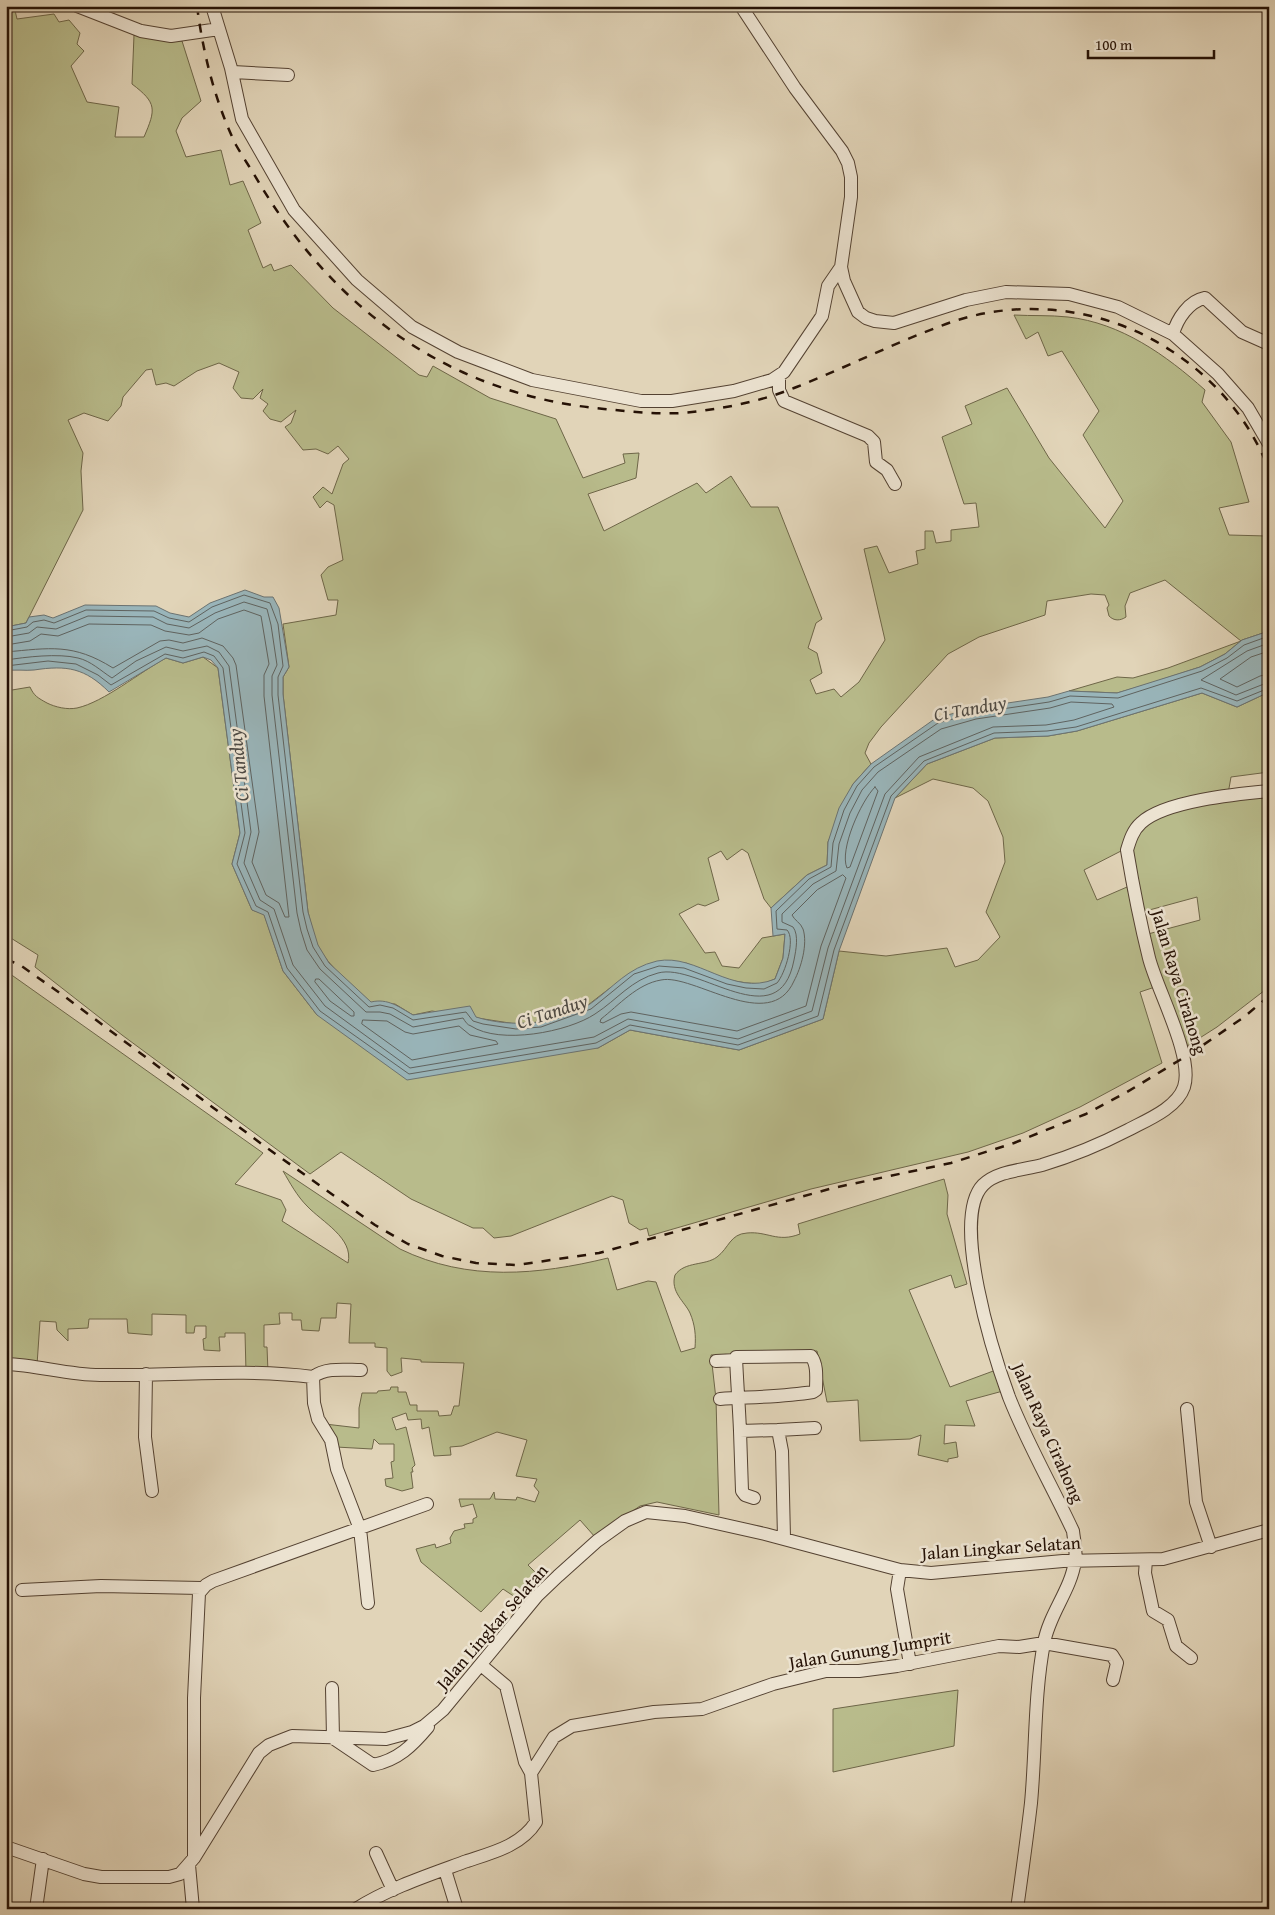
<svg xmlns="http://www.w3.org/2000/svg" width="1275" height="1915" viewBox="0 0 1275 1915" font-family="'Gentium Book Plus',serif">
<style>
.green{fill:#b8bb8b;stroke:#6e6648}
.water{fill:#99b5ba;stroke:#6b7372}
.lines{fill:none;stroke-linecap:round;stroke-linejoin:round}
.shore{stroke:#5f6360;stroke-width:1}
.minor-casing{stroke:#544232;stroke-width:14}
.minor{stroke:#ece3d1;stroke-width:12}
.rail{stroke:#251105;stroke-width:2.5;stroke-dasharray:9 9;stroke-linecap:butt}
.labels{text-anchor:middle;stroke-width:5;stroke-linejoin:round;paint-order:stroke}
.street-label{font-size:18px;fill:#251105;stroke:#ece3d1}
.water-label{font-size:19px;font-style:italic;fill:#4e4a44;stroke:#ece3d1}
</style>
<rect width="100%" height="100%" fill="#e1d4b8"/>
<filter id="stains"><feTurbulence type="fractalNoise" baseFrequency=".004" numOctaves="4"/><feColorMatrix values="0 0 0 0 .2 0 0 0 0 .09 0 0 0 0 .02 0 0 0 .5 -.17"/></filter>
<radialGradient id="worn" r=".72"><stop offset=".6" stop-color="#630" stop-opacity="0"/><stop offset="1" stop-color="#630" stop-opacity=".3"/></radialGradient>
<path class="green" d="M6 6H14L17 19 54 14 59 22 69 20 80 33 77 44 84 51 71 66 87 102 119 107 115 137H144C156 109 157 103 132 84L134 35 182 41 201 101 182 118 176 131 186 157 221 150 230 185 243 181 261 223 248 230 263 268 271 264 274 271 291 265 333 308 419 375 427 377 433 366 490 398 556 419 583 478 625 463 623 454 639 453 636 478 588 494 604 531 697 483 706 493 731 476 751 507H778L822 619 816 623 808 648 817 653 822 673 810 680 816 694 834 689 841 697 859 682 885 640 864 549 877 546 889 573 918 564 916 551 925 549V531H933L936 543 951 541V530L979 527 976 503 964 504 942 437 972 424 965 406 1007 388 1049 458 1105 528 1123 501 1083 435 1099 411 1062 351 1048 356 1038 332 1026 339 1014 315C1032 316 1050 315 1068 317 1121 323 1166 355 1205 390L1202 402 1231 442 1249 502 1219 508 1229 535 1267 536 1269 545V631L1242 640 1225 654 1200 667 1145 685 1117 693 1069 691 1117 677 1133 678 1168 668 1241 641 1165 580 1130 593 1125 606 1126 617C1120 621 1114 621 1109 616L1107 608 1109 605 1105 595 1091 594 1047 601 1045 615 979 637 948 654 881 727 869 743 865 753 871 764 853 784 828 842 827 865 807 875 771 908 764 899 748 853 742 849 727 860 721 851 708 858 719 900 705 906 698 904 679 914 705 953 715 952 722 966 739 968 762 938 785 934 783 958 775 979 763 984 747 983 728 980 686 963 610 988 588 1005 539 1022 516 1024 432 1011 413 1015 395 1004 371 1003C353 985 329 968 318 946 313 936 311 923 308 912L283 694V677L289 667 283 624 336 615 338 600H328L321 575 328 567 343 560 334 505 327 501 320 508 313 497 323 487 332 494 343 464 349 459 338 446 328 454 316 449 303 450 285 427 291 423 296 410 281 422 270 419 263 411 268 404 260 398 263 389 253 399 241 398 233 388 239 372 219 363 197 371 174 386 166 383 156 385 152 369 146 370 123 397 121 406 108 421 84 413 68 420 83 453 81 471 83 510 26 623 6 627Z
M203 657 218 668 240 833 232 864 252 910 264 914 283 971 317 1015 598 1048 630 1030 739 1050 823 1019 839 951 886 956 947 948 955 967 978 960 1000 937 986 912 1005 862 1003 837 988 801 973 788 933 779 895 798 927 764 995 738 1048 736 1077 731 1202 693 1237 707 1269 692V772L1231 777 1228 794 1194 798 1129 830 1121 851 1084 870 1097 900 1127 887 1155 987 1140 992 1162 1063 1080 1107 1023 1133 968 1152 811 1189 649 1236 647 1228 640 1230 629 1223 623 1200 612 1196 511 1236 494 1238 483 1228H473L411 1199 341 1152 310 1174 122 1035 35 967 38 955 6 935V691L30 687C34 696 38 698 47 703 55 707 67 710 77 708 104 702 140 672 166 658L183 663Z
M1260 795 1269 806V987L1217 1027 1184 1048 1159 976 1148 934 1200 920 1197 897 1142 912C1139 894 1130 869 1130 852 1130 808 1229 800 1260 795Z
M6 971 263 1153 235 1184 281 1200 286 1210 282 1221 348 1263C354 1238 322 1222 307 1206 297 1196 290 1183 283 1171L400 1249C468 1282 538 1275 608 1258L617 1290 648 1281 656 1282 681 1352 695 1348C696 1335 695 1325 690 1313 685 1302 670 1292 675 1275 685 1261 705 1266 717 1257 729 1248 730 1234 747 1233 768 1231 777 1243 800 1234L798 1224 944 1179 948 1195 947 1214 967 1284 955 1288 951 1275 909 1290 950 1387 996 1370 1003 1391 966 1401 975 1426 945 1425 944 1444 956 1442 958 1457 948 1459V1462L918 1455 921 1435 910 1439 860 1441 858 1400 827 1402 817 1351 711 1355 716 1399 719 1515 657 1502 640 1506 595 1537 580 1520 528 1565 539 1576 521 1601 503 1589 481 1612 421 1562 416 1549 435 1544 436 1548 451 1543 450 1538 454 1531 465 1528 464 1524 473 1523V1519L477 1517 473 1504 461 1507 459 1499H490L494 1492 495 1499 516 1500 517 1497 535 1502 539 1492 534 1486 537 1479 516 1476 527 1440 497 1432 462 1446 450 1447 451 1455 434 1456 429 1427 422 1429 421 1419 408 1420 406 1413 392 1418 396 1430 406 1427 415 1465 412 1468 413 1472H411L413 1488 402 1491 386 1486 385 1479 393 1478 391 1462 394 1461V1444H379L374 1439 372 1449 336 1447 325 1424 359 1428V1408L362 1393H377L378 1391 390 1390 391 1387H398V1392H406L410 1405H417V1411H438L439 1416 451 1415 454 1406H459L464 1363 421 1362V1360L401 1358 402 1372 391 1376 387 1371V1348L375 1347V1343H349L351 1304 337 1303 336 1318H321L319 1331 302 1330 301 1320H292V1313H279L280 1324 264 1325V1347H267L268 1372H246L245 1333H225V1337H219L220 1351 204 1350 203 1339 206 1338V1326H195L194 1333H186V1315L152 1314V1335L128 1333 127 1319H89L88 1328 68 1329V1341L57 1330 56 1322 40 1321 37 1365 6 1361Z
M958 1690 954 1746 833 1772V1709Z"/>
<path class="water" d="M245 590 264 597H273L279 608 289 667 283 677V694L308 912 318 945 329 963 371 1002C388 998 399 1007 413 1015L470 1006 476 1017C511 1028 559 1025 590 1004 614 987 627 968 657 961 697 953 732 997 775 979L783 958 785 934 773 936 771 908 807 875 827 865 828 842 839 808 853 784 871 764 936 718 974 708 1048 697 1069 691 1117 693 1200 667 1225 654 1242 640 1269 631V692L1237 707 1202 693 1077 731 1048 736 995 738 927 764 895 798 839 951 823 1019 739 1050 630 1030 598 1048 407 1080 317 1015 283 971 264 915 252 910 232 864 240 833 218 668 211 660 203 657 183 663 166 658 109 692C85 668 67 665 34 670 25 671 15 669 6 671V627L26 623 29 617 44 615 53 618 85 605 156 606 170 613 189 617 210 603Z"/>
<g class="lines">
<path class="shore" d="M6 631 27 627 33 622 44 620 54 623 86 610 154 611 169 618 189 622 212 607 244 595 270 603 278 624 283 666 278 677V695L303 912 307 929 313 947 325 966 369 1007 380 1005 393 1008 413 1020 466 1012 473 1021 483 1024 516 1029 541 1027 591 1009 634 974 659 966 684 968 727 984 746 988 764 989 777 983C785 974 796 939 787 930L777 929 776 911 809 879 831 867 833 843 844 810 857 786 874 767 938 723 975 713 1049 702 1070 696 1118 698 1202 671 1227 658 1244 645 1269 636
M6 637 29 633 37 627 56 629 88 616 153 617 167 624 189 628 215 613 244 602 267 609 271 625 277 665 272 676V695L297 913 301 931 307 950 320 969 366 1012H380L390 1014 413 1027 463 1018C465 1021 467 1025 471 1026 500 1045 568 1032 595 1014 618 999 631 980 658 973 698 962 779 1039 794 960 796 950 799 935 793 927L782 922V914L813 884 836 871 839 844 850 813 862 790 878 772 941 729 976 719 1050 708 1071 702 1112 704 1114 707 1074 720 1046 725 993 727 919 757 885 794 828 948 812 1011 738 1039 628 1019 594 1037 410 1068 325 1006 293 965 274 909 260 900 244 863 251 832 229 666 219 652 207 646 183 651 166 647 136 661 112 678C101 671 91 661 78 658 58 653 26 657 6 660
M1269 643 1247 651 1201 680 1236 695 1269 682
M6 645 30 641 41 634 58 636 89 624 151 625 165 631 189 635 199 633 218 619 244 610 261 616 269 664 264 675V696L289 917H285L279 903 266 895 252 862 259 832 236 665 233 658 223 646 202 638 183 643 169 640 160 641 113 668C73 643 50 648 6 652
M1269 651 1251 657 1220 679 1237 687 1260 676 1269 674
M6 666 48 661 76 664 98 675 111 685 165 654 183 658 204 652 214 656 223 668 245 833 237 864 256 906 268 912 287 968 320 1011 409 1074 596 1043 630 1025 738 1045 818 1016 834 950 891 796 924 761 994 733 1047 731 1076 727 1201 688 1237 701 1269 688
M875 787 878 791 850 867 847 868C839 850 861 801 875 787Z
M843 875 846 878 821 946 806 1006 737 1031 631 1012 621 1014 603 1023 600 1022 601 1019C619 1005 637 984 661 980 693 973 770 1035 794 981 801 968 808 944 803 929 801 923 794 920 792 915L817 890Z
M316 979H319L354 1012V1016H351L330 1001 315 982Z
M363 1020 387 1021 405 1032 413 1034 459 1026 470 1035 496 1041 498 1044 412 1060 362 1024Z"/>
<g class="minor-casing">
<path id="minor" d="M77 6 141 31 171 36 219 29
M212 6 231 68 242 119 294 210 357 280 412 327 458 352 532 380 641 401H672L734 391 772 380 784 372 822 316 828 286 841 267
M741 6 795 88 842 151 848 163 851 177V197L841 267 844 281 858 312 866 318 875 321 894 323 966 300 1006 292 1069 294 1118 307 1173 334 1218 374 1248 408 1269 444
M233 72 288 75
M1173 334C1177 319 1189 301 1205 298L1242 332 1269 344
M779 376V390L784 401 868 436 874 442 876 462 887 470 895 484
M716 1361 736 1360
M6 1364C37 1365 68 1375 100 1375 171 1376 243 1368 313 1377L314 1403 318 1419 331 1440 337 1469 360 1529 368 1603
M146 1374 145 1437 152 1491
M313 1377C326 1367 345 1370 361 1370
M720 1399C751 1397 783 1397 813 1392L816 1390C816 1379 818 1365 811 1356L736 1357C737 1382 739 1406 740 1431L778 1430 782 1451 784 1538
M1187 1409 1196 1502 1211 1547
M778 1430 815 1428
M740 1431 742 1491 745 1495 754 1498
M1146 1560 1145 1573 1153 1611 1168 1620 1176 1646 1191 1658
M900 1570 897 1589 910 1664
M22 1590 101 1586 201 1588
M481 1665 506 1686 525 1762 531 1773
M332 1688 333 1738 373 1765C398 1760 412 1746 428 1727
M6 1847 84 1874 101 1877H169L180 1874 194 1858 259 1753 269 1745 292 1736 386 1739 412 1732 424 1726 443 1710 537 1596 558 1576 597 1541 625 1521 646 1512 685 1516 765 1534 900 1570 931 1573 1063 1561 1163 1559 1269 1530
M376 1853 393 1890
M194 1858V1698L199 1593 206 1585 213 1581 427 1504
M189 1865 193 1909
M445 1870 457 1909
M36 1909 43 1859
M356 1909C389 1888 429 1875 467 1861 491 1853 521 1846 536 1822L531 1773 554 1737 572 1726 654 1712 702 1709 773 1684 826 1671H859L897 1666 999 1646 1019 1647 1044 1643 1112 1655 1117 1663 1113 1680
M1017 1909C1022 1873 1027 1838 1031 1803 1036 1750 1034 1695 1044 1643 1049 1614 1071 1590 1075 1561 1077 1551 1074 1541 1073 1531 1052 1486 1027 1443 1009 1397 994 1356 950 1219 983 1185 997 1171 1023 1170 1042 1165 1072 1156 1101 1144 1128 1130 1147 1120 1177 1108 1184 1087 1194 1057 1157 990 1149 958 1140 922 1133 886 1127 850 1130 840 1133 830 1141 823 1164 801 1237 794 1269 791"/>
</g>
<use href="#minor" class="minor"/>
<path class="rail" d="M197 6C203 53 215 102 236 145 244 159 253 172 261 186 339 314 453 395 604 409 636 412 669 416 700 411 732 407 764 400 794 388 845 368 894 343 946 324 1019 297 1105 307 1170 350 1214 378 1250 420 1269 470
M6 959 20 965 64 996 263 1145 375 1225 408 1244 442 1256 476 1263 517 1265 599 1253 833 1188 951 1163 1014 1143 1086 1114 1127 1092 1193 1052 1244 1017 1269 996"/>
</g>
<g class="labels">
<g class="street-label">
<text transform="translate(1179 982) rotate(73)" y="6">Jalan Raya Cirahong</text>
<text transform="translate(1048 1433) rotate(66)" y="6">Jalan Raya Cirahong</text>
<text transform="translate(1001 1548) rotate(-4)" y="6">Jalan Lingkar Selatan</text>
<text transform="translate(492 1627) rotate(-49)" y="6">Jalan Lingkar Selatan</text>
<text transform="translate(870 1650) rotate(-9)" y="6">Jalan Gunung Jumprit</text>
</g>
<g class="water-label">
<text transform="translate(970 708) rotate(-10)" y="7">Ci Tanduy</text>
<text transform="translate(238 765) rotate(-96)" y="7">Ci Tanduy</text>
<text transform="translate(552 1011) rotate(-18)" y="7">Ci Tanduy</text>
</g>
</g>
<rect width="1275" height="1915" fill="none" stroke="#e1d4b8" stroke-width="25"/>
<rect x="8" y="8" width="1260" height="1900" fill="none" stroke="#251105" stroke-width="2.5"/>
<rect x="12" y="12" width="1250" height="1890" fill="none" stroke="#251105"/>
<path d="M1088 50v8h126v-8" fill="none" stroke="#251105" stroke-width="2.5"/>
<text x="1095" y="50" font-size="15" fill="#251105" stroke="#ece3d1" stroke-width="4" paint-order="stroke">100 m</text>
<rect width="100%" height="100%" filter="url(#stains)"/>
<rect width="100%" height="100%" fill="url(#worn)"/>
</svg>
